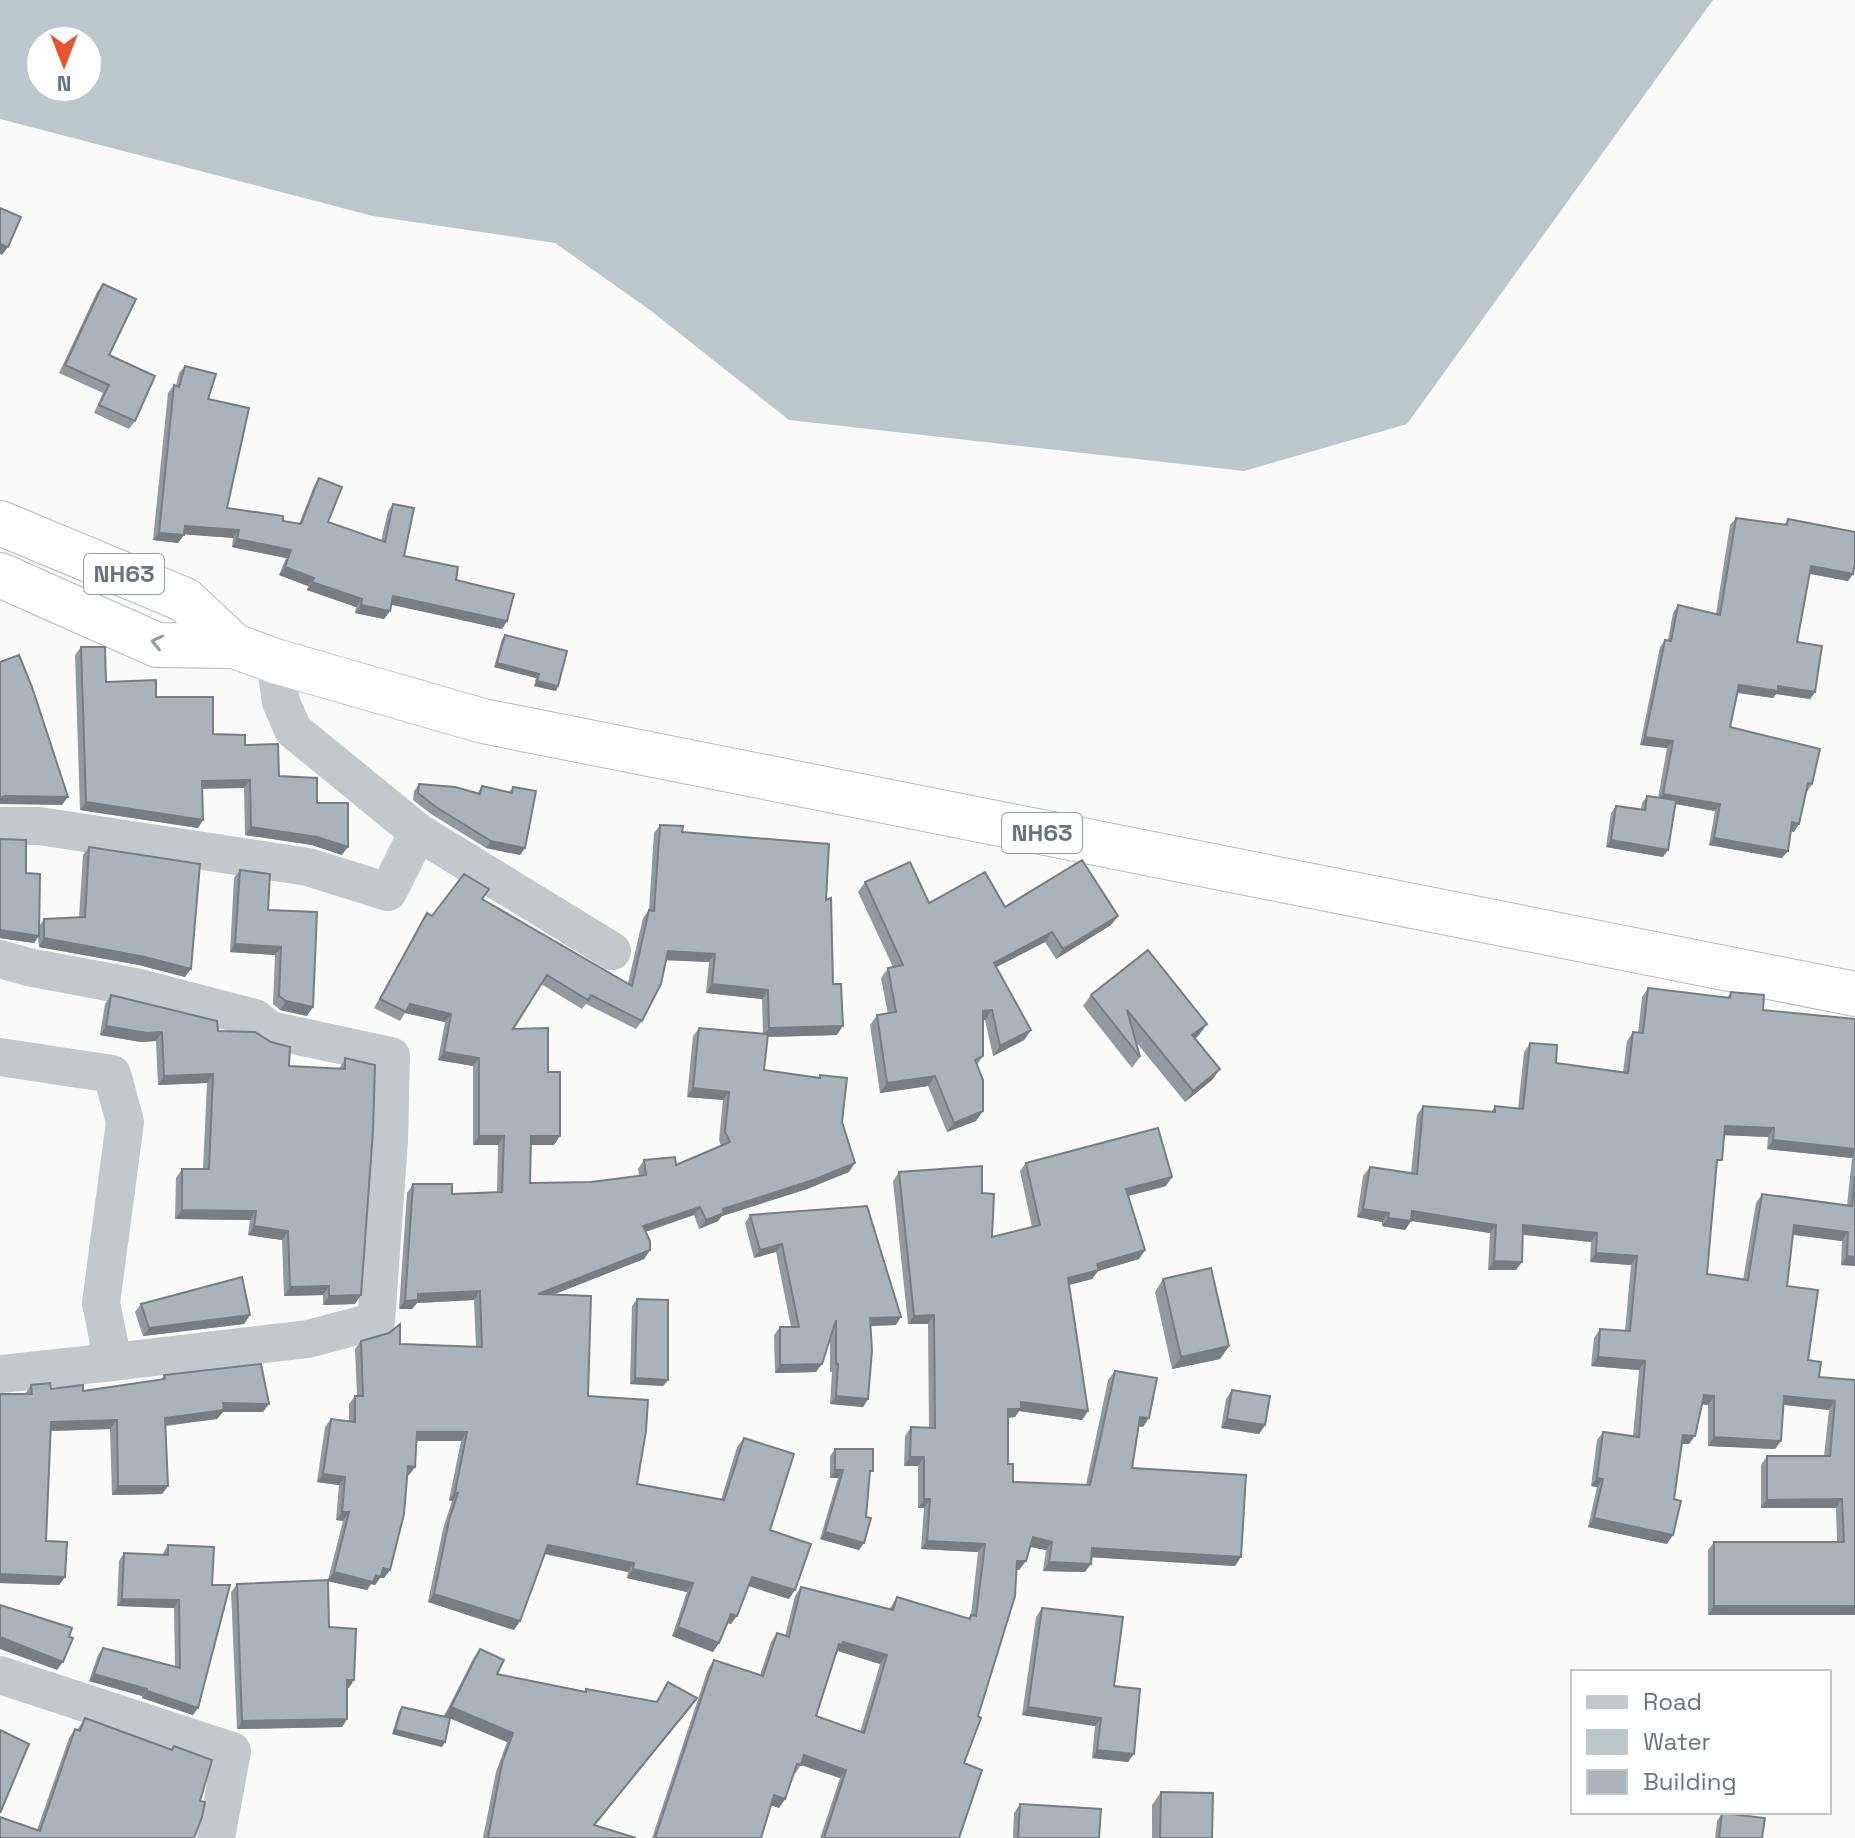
<svg xmlns="http://www.w3.org/2000/svg" width="1855" height="1838" viewBox="0 0 1855 1838" font-family="'Space Grotesk',sans-serif">
<style>
.water{fill:#bbc7cb;fill-rule:evenodd}
.lines{fill:none;stroke-linecap:round;stroke-linejoin:round}
.highway-casing{stroke:#b4b9bd;stroke-width:46}
.minor{stroke:#c3c8cc;stroke-width:38}
.highway{stroke:#fff;stroke-width:44}
.wall{fill:#929a9f;fill-rule:evenodd}
.shaded-wall{fill:#777d82}
.building{fill:#aab3b9;stroke:#777d82;stroke-width:2;fill-rule:evenodd}
.oneway{stroke:#939fa8}
.labels{text-anchor:middle;stroke-width:8;stroke-linejoin:round;paint-order:stroke}
.shield{fill:#fff;stroke:#939fa8;stroke-width:2}
.shield-label{font-size:24px;font-weight:bold;fill:#657683}
</style>
<rect width="100%" height="100%" fill="#fafaf8"/>
<path class="water" d="M0 0H1713L1407 424 1244 471 789 420 650 310 555 243 373 216 0 119ZM40 40H88V88H40Z"/>
<g class="lines">
<g class="highway-casing">
<path id="highway" d="M0 523 185 600 234 646
M0 575 157 645 234 646 275 661 483 721 1855 994"/>
</g>
<path class="minor" d="M275 661 281 702 293 730 418 832 612 951
M0 826H39L308 867 388 892 418 832
M0 959 28 967 135 987 255 1018 270 1030 391 1056 389 1141 376 1321 308 1339 113 1362
M0 1057 112 1074 125 1122 101 1303 113 1362 0 1374
M0 1675 232 1751 216 1838"/>
<use href="#highway" class="highway"/>
</g>
<path class="wall" d="M103 284 109 355 135 421 129 429 94 413 103 393 59 373 97 292Z
M185 366 208 399 227 508 299 524 314 486 319 478 328 522 381 541 388 511 393 504 404 556 456 580 507 621 502 629 391 604 390 611 384 619 355 613 356 607 307 590 308 586 279 575 286 558 232 547 233 538 184 534 178 543 153 540 168 393 174 385 176 386 179 373Z
M1736 518 1784 525 1788 519 1853 574 1848 581 1810 574 1797 642 1815 692 1810 699 1776 694 1773 698 1737 693 1730 727 1812 784 1807 792 1794 832 1791 831 1782 858 1709 845 1715 811 1676 804 1663 857 1606 847 1611 813 1616 806 1641 809 1642 803 1647 796 1658 798 1667 748 1640 745 1660 647 1665 640H1668L1673 613 1678 605 1716 614 1730 525Z
M505 635 558 686 556 691 534 686 536 678 494 667 502 639Z
M81 647 106 682 156 697 213 734 245 745 279 776 317 803 342 855 312 845 245 835 244 788H203V820L198 828 80 810 75 655Z
M419 784 477 794 482 786 509 792 513 787 525 848 520 855 486 848 431 814 413 800 414 791Z
M660 825 682 832 826 900 837 1035 768 1037 764 1070 818 1078 820 1075 842 1122 849 1172 807 1189 722 1216 718 1221 699 1229 694 1215 646 1232 650 1250 644 1259 552 1295 588 1396 637 1484 721 1500 737 1447 744 1438 789 1599 748 1586 731 1624 727 1623 713 1652 672 1636 687 1592 627 1578 628 1572 544 1554 520 1621 514 1630 428 1602 443 1529 452 1501 449 1500 461 1441H416L415 1467 409 1475H408L390 1570 384 1578H380L375 1585 371 1584 367 1590 328 1581 329 1627 349 1688H347V1719L342 1727 237 1729 231 1592 237 1584 328 1580 343 1521 336 1520 339 1485 317 1482 325 1427 331 1419 349 1421V1404L355 1396H357L355 1349 361 1341 400 1344 476 1347 474 1300 417 1303 412 1309H399L407 1193 413 1184 452 1194 497 1192 498 1145H473V1066L438 1060 445 1022 405 1013 400 1021 374 1008 427 913 432 916 482 899 628 983 643 918 649 910 654 833ZM666 960 709 962 706 993 762 999 763 1034 699 1028 693 1036 687 1097 723 1100 719 1140 721 1146 676 1165 644 1160 638 1169 639 1176 591 1182 530 1183 531 1145H554L548 1072 513 1029 541 984 582 1009 586 1004 636 1029 642 1021Z
M0 839 26 873 40 925 44 919 79 917 83 855 89 847 185 977 139 965 39 947 38 937 34 943 0 938Z
M240 870 268 910 307 1016 280 1010 273 1004 275 955 230 952 234 878Z
M865 882 929 903 1118 916 1111 925 1056 959 1045 942 996 967 1031 1030 1024 1040 993 1056 985 1020H983V1056L977 1065 983 1111 976 1121 947 1132 928 1086 880 1093 870 1025 877 1015 888 1014 881 978 888 968 893 967 858 892Z
M1648 988 1727 998 1731 992 1763 1010 1855 1019V1266L1841 1265 1842 1241 1793 1235 1787 1286 1808 1360 1819 1377 1855 1380V1615H1708V1550L1714 1542H1837L1836 1508H1761V1465L1767 1456H1824L1829 1410 1784 1405 1781 1441 1775 1449 1708 1446V1405L1702 1404 1689 1444H1682L1667 1544 1588 1527 1597 1487 1591 1486 1597 1440 1603 1432 1633 1436 1639 1370 1591 1366 1594 1338 1600 1329 1625 1331 1631 1265 1590 1262 1591 1242 1523 1235 1516 1270H1488L1490 1233 1411 1221 1405 1230 1382 1226V1222L1357 1217 1363 1176 1370 1167 1411 1173 1417 1115 1423 1106 1491 1112 1495 1106 1518 1109 1524 1052 1530 1043 1556 1063 1623 1072 1627 1041 1633 1032 1638 1033 1642 997ZM1725 1135 1768 1137 1767 1149 1852 1158 1847 1206 1762 1194 1756 1203 1743 1280 1707 1274 1716 1169Z
M111 995 218 1031 289 1066 339 1069 345 1058 355 1304 323 1305V1295L284 1296 282 1240 248 1235 250 1220 175 1219 176 1178 182 1169H203L207 1083 158 1085 156 1041 141 1042 100 1035 105 1004Z
M1091 995 1207 1024 1198 1036 1195 1039 1220 1069 1212 1080 1185 1102 1136 1042 1140 1057 1132 1068 1083 1006Z
M1026 1163 1166 1186 1128 1196 1145 1250 1139 1259 1098 1271 1092 1279 1069 1285 1088 1411 1082 1420 1019 1411 1015 1417 1008 1418V1464L1013 1482 1086 1485 1108 1380 1115 1371 1143 1427 1138 1426 1132 1468 1235 1566 1092 1557 1085 1572 1043 1571 1046 1550 1030 1547 1026 1561 1019 1570H1017L964 1763 959 1838H820L840 1778 801 1765 795 1774 794 1773 785 1799 779 1808 771 1805 761 1838H652L708 1669 714 1660 760 1675 771 1642 777 1633 785 1636 795 1596 801 1587 889 1610 897 1597 968 1618 971 1615 978 1552 921 1549 924 1508H918V1466H904L905 1436 911 1427 929 1428 928 1324H908L893 1181 899 1172 982 1193 992 1237 1032 1227 1020 1171ZM838 1651 880 1664 860 1732 816 1716 836 1654Z
M750 1215 896 1325 871 1326 868 1399 863 1407 830 1404 832 1372H830V1338L816 1372 775 1373 774 1335 780 1327H791L776 1252 754 1258 745 1223Z
M1163 1279 1229 1346 1220 1359 1172 1369 1155 1292Z
M637 1299 668 1380 663 1386 630 1384 632 1306Z
M141 1304 250 1315 244 1324 143 1336 135 1312Z
M164 1375 263 1412H223L217 1419 166 1426 168 1486 162 1494 112 1495 110 1429 51 1431 46 1541 65 1577 59 1585 0 1583V1394H25L31 1385 51 1389 83 1391 161 1380Z
M1232 1390 1265 1425 1259 1434 1221 1428 1226 1399Z
M835 1449 869 1476 866 1517 859 1550 820 1539 838 1478H830V1456Z
M168 1545 214 1547 193 1715 142 1698V1696L89 1681 98 1655 103 1648 175 1667 174 1608 117 1606 119 1561 124 1553 163 1555V1553Z
M1042 1608 1128 1762 1092 1758 1095 1726 1022 1715 1036 1617Z
M480 1649 497 1674 584 1692 586 1689 656 1702 668 1682 691 1707 594 1825 636 1838H483L496 1772 507 1742 450 1718 445 1742 442 1747 392 1734 399 1711 402 1707 448 1717 444 1716 474 1657Z
M85 1718 171 1749 174 1746 200 1801 0 1838 37 1830 69 1738 75 1729 77 1730Z
M1161 1792 1212 1838H1152V1805Z
M1020 1804 1099 1838H1013L1014 1813Z
M1722 1813 1762 1838H1715L1717 1821Z"/>
<path class="shaded-wall" d="M0 244 8 247 2 255 0 254Z
M185 526 239 530 233 538 179 534Z
M159 533 184 535 178 543 153 540Z
M237 539 291 550 286 558 232 547Z
M1811 566 1853 574 1848 581 1806 573Z
M285 567 314 578 308 586 279 575Z
M312 582 362 599 356 607 307 590Z
M393 596 507 621 502 629 388 604Z
M361 605 390 611 384 619 355 613Z
M497 663 539 674 536 678 494 667Z
M537 681 558 686 556 691 534 686Z
M1739 685 1778 686 1815 692 1810 699 1776 694 1773 698 1734 692Z
M1645 737 1673 741 1667 748 1640 745Z
M250 780 244 788 197 789 202 781Z
M1663 794 1720 804 1715 811 1658 801Z
M5 796 68 797 62 805 0 804V798Z
M86 802 203 820 198 828 80 810Z
M1792 822 1799 824 1794 832 1787 830Z
M251 827 317 837 348 847 342 855 312 845 245 835Z
M1714 838 1788 851 1782 858 1709 845Z
M1611 840 1668 850 1663 857 1606 847Z
M491 841 525 848 520 855 486 848Z
M1118 916 1111 925 1056 959 1063 949Z
M0 930 39 936 34 943 0 938Z
M1052 932 1045 942 987 972 994 963Z
M44 938 145 957 191 969 185 977 139 965 39 947Z
M235 944 281 947 275 955 230 952Z
M668 951 715 954 709 962 662 960Z
M712 984 768 990 762 999 706 993Z
M286 1001 313 1007 307 1016 280 1010Z
M410 1004 451 1014 445 1022 405 1013Z
M992 1010 985 1020 976 1021 983 1011Z
M1207 1024 1198 1036 1184 1047 1192 1035Z
M106 1026 162 1032 156 1041 141 1042 100 1035Z
M843 1026 837 1035 763 1037 769 1028Z
M1031 1030 1024 1040 993 1056 1000 1046Z
M444 1052 479 1058 473 1066 438 1060Z
M1220 1069 1212 1080 1185 1102 1193 1091Z
M213 1074 207 1083 158 1085 164 1076Z
M935 1076 928 1086 880 1093 887 1083Z
M693 1088 729 1092 723 1100 687 1097Z
M983 1111 976 1121 947 1132 954 1123Z
M1725 1126 1774 1128 1768 1137 1719 1135Z
M479 1136H504L498 1145H473Z
M531 1136H560L554 1145H525Z
M1773 1140 1855 1149V1153L1852 1158 1767 1149Z
M855 1163 849 1172 807 1189 722 1216 718 1221 699 1229 706 1220 723 1209Z
M1172 1177 1166 1186 1120 1198 1126 1189Z
M700 1207 694 1215 637 1234 643 1226Z
M1363 1209 1389 1213 1382 1222 1357 1217Z
M182 1210 256 1211 250 1220 175 1219Z
M1412 1211 1496 1225 1490 1233 1406 1220Z
M1388 1218 1411 1221 1405 1230 1382 1226Z
M1523 1225 1597 1233 1591 1242 1517 1234Z
M1794 1225 1848 1232 1842 1241 1788 1234Z
M254 1226 288 1231 282 1240 248 1235Z
M782 1244 776 1252 754 1258 760 1250Z
M650 1250 644 1259 532 1303 538 1294Z
M1145 1250 1139 1259 1098 1271 1092 1279 1061 1287 1068 1278 1097 1264Z
M1596 1253 1637 1256 1631 1265 1590 1262Z
M1847 1256 1855 1257V1266L1841 1265Z
M1494 1261 1522 1262 1516 1270H1488Z
M329 1286 323 1295 284 1296 290 1287Z
M480 1291 474 1300 417 1303 412 1309H399L405 1301 418 1294Z
M361 1295 355 1304 323 1305 329 1296Z
M250 1315 244 1324 143 1336 149 1328Z
M934 1315 928 1324H908L914 1316Z
M901 1317 896 1325 865 1326 870 1318Z
M1229 1346 1220 1359 1172 1369 1181 1357Z
M1598 1357 1645 1361 1639 1370 1591 1366Z
M822 1364 816 1372 775 1373 780 1365Z
M635 1378 668 1380 663 1386 630 1384Z
M1704 1395 1714 1396 1708 1405 1698 1404Z
M836 1396 868 1399 863 1407 830 1404Z
M1784 1396 1835 1401 1829 1410 1778 1404Z
M1021 1402 1088 1411 1082 1420 1019 1411 1015 1417 1002 1418 1008 1409Z
M223 1403 269 1404 263 1412H223L217 1419 159 1426 165 1418Z
M1140 1417 1149 1418 1143 1427 1134 1425Z
M1227 1419 1265 1425 1259 1434 1221 1428Z
M117 1420 110 1429 45 1431 51 1422Z
M417 1432H467L461 1441H411Z
M1683 1435 1695 1436 1689 1444H1677Z
M1714 1437 1781 1441 1775 1449 1708 1446Z
M910 1457H924L918 1466H904Z
M408 1466 415 1467 409 1475H402Z
M835 1470H843L838 1478H830Z
M323 1474 345 1477 339 1485 317 1482Z
M1597 1478 1603 1479 1597 1487 1591 1486Z
M118 1486H168L162 1494 112 1495Z
M455 1492 458 1493 452 1501 449 1500Z
M924 1499H930L924 1508H918Z
M1842 1499 1836 1508H1761L1767 1500Z
M342 1512H349L343 1521 336 1520Z
M1594 1518 1673 1535 1667 1544 1588 1527Z
M825 1532 864 1543 859 1550 820 1539Z
M1033 1537 1052 1542 1046 1550 1027 1546Z
M927 1541 985 1544 978 1552 921 1549Z
M548 1545 634 1563 628 1572 542 1553Z
M1092 1548 1241 1557 1235 1566 1086 1557Z
M1017 1561H1026L1019 1570H1011Z
M1049 1562 1091 1564 1085 1572 1043 1571Z
M383 1568 390 1570 384 1578H380L375 1585 371 1584 367 1590 327 1581 334 1572 376 1575Z
M633 1569 693 1583 687 1592 627 1578Z
M0 1574 65 1577 59 1585 0 1583Z
M752 1577 795 1590 789 1599 746 1585Z
M434 1594 520 1621 514 1630 428 1602Z
M122 1599 179 1600 174 1608 117 1606Z
M1714 1606H1855V1615H1708Z
M731 1614 737 1616 731 1624 725 1622Z
M678 1627 719 1643 713 1652 672 1636Z
M0 1637 63 1662 57 1670 0 1649Z
M843 1642 887 1655 880 1664 838 1651 836 1654 839 1644Z
M94 1674 147 1689 142 1696 89 1681Z
M347 1680H354L349 1688H342Z
M147 1691 198 1708 193 1715 142 1698Z
M697 1698 691 1707 587 1834 594 1825Z
M451 1707 513 1733 507 1742 444 1716Z
M1028 1707 1101 1718 1095 1726 1022 1715Z
M347 1719 342 1727 237 1729 242 1721Z
M395 1730 445 1742 442 1747 392 1734Z
M1097 1750 1134 1754 1128 1762 1092 1758Z
M804 1755 846 1770 840 1778 798 1764Z
M774 1795 785 1799 779 1808 768 1804Z"/>
<path class="building" d="M0 208 21 217 8 247 0 244Z
M103 284 136 299 109 355 155 376 135 421 99 405 109 385 65 365Z
M185 366 216 374 208 399 249 408 227 508 283 516V521L301 524 319 478 342 487 328 522 385 542 393 504 414 508 404 556 458 567 456 580 514 594 507 621 393 596 390 611 361 605 362 599 312 582 314 578 285 567 291 550 237 539 239 530 185 526 184 535 159 533 174 385 179 387Z
M1736 518 1787 525 1788 519 1855 532V563L1853 574 1811 566 1797 642 1822 646 1815 692 1778 686V691L1739 685 1730 727 1820 749 1812 784 1808 783 1799 824 1792 822 1788 851 1714 838 1720 804 1663 794 1673 741 1645 737 1665 640 1671 641 1678 605 1720 615Z
M505 635 567 651 558 686 537 681 539 674 497 663Z
M81 647H105L106 682 156 680V697H213V734L245 735V745L278 744 279 776 317 778V803H348V847L317 837 251 827 250 780 202 781 203 820 86 802Z
M19 655 32 687 68 797 5 796 0 798V662Z
M419 784 455 787 480 794 482 786 512 793 513 787 536 791 525 848 491 841 436 807 418 793Z
M1647 796 1676 800 1668 850 1611 840 1616 806 1645 810Z
M660 825 683 826 682 832 829 844 826 900 831 898 833 984H841L843 1026 769 1028 768 990 712 984 715 954 668 951 661 984 642 1021 591 995 588 1000 547 975 513 1029 548 1028V1072H560V1136H531L530 1183 591 1182 646 1175 644 1160 675 1157 676 1165 730 1142 725 1132 729 1092 693 1088 699 1028 768 1034 764 1070 820 1078V1075L847 1078 842 1122 855 1163 813 1180 723 1209 724 1213 706 1220 700 1207 643 1226 650 1241V1250L538 1294 591 1296 588 1396 648 1400 646 1431 637 1484 724 1500 744 1438 794 1454 770 1530 811 1544 795 1590 752 1577 737 1616 731 1614 719 1643 678 1627 693 1583 633 1569 634 1563 548 1545 520 1621 434 1594 449 1520 458 1493 455 1492 467 1432H417L415 1467 408 1466 404 1514 390 1570 383 1568 381 1577 376 1575 373 1582 334 1572 349 1512H342L345 1477 323 1474 331 1419 355 1422V1396H363L361 1341 389 1333 400 1324V1344L482 1347 480 1291 418 1294V1300L405 1301 413 1184H452V1194L502 1192 504 1136H479V1058L444 1052 451 1014 410 1004 406 1012 380 999 427 913 432 916 464 874 489 889 482 899 632 986 649 910 654 911Z
M0 839 26 840V873L40 874 39 936 0 930Z
M89 847 200 864 191 969 145 957 44 938V919L85 917Z
M1082 860 1118 916 1063 949 1052 932 994 963 1031 1030 1000 1046 992 1010 983 1011V1056L975 1060 983 1080V1111L954 1123 935 1076 887 1083 877 1015 896 1012 888 968 903 965 865 882 910 862 929 903 985 872 1005 907Z
M240 870 270 874 268 910 317 912 313 1007 286 1001 279 996 281 947 235 944Z
M1148 950 1207 1024 1192 1035 1220 1069 1193 1091 1127 1010 1140 1057 1091 995Z
M1648 988 1730 998 1731 992 1764 995 1763 1010 1855 1019V1149L1773 1140 1774 1128 1725 1126 1722 1160H1717L1707 1274 1748 1280 1762 1194 1852 1206 1855 1176V1257L1847 1256 1848 1232 1794 1225 1787 1286 1818 1290 1808 1360 1821 1362 1819 1377 1855 1380V1606H1714V1542H1844L1842 1499 1767 1500V1456H1830L1835 1401 1784 1396 1781 1441 1714 1437V1396L1704 1395 1695 1436 1683 1435 1674 1499 1681 1501 1673 1535 1594 1518 1603 1479 1597 1478 1603 1432 1639 1437 1645 1361 1598 1357 1600 1329 1630 1331 1637 1256 1596 1253 1597 1233 1523 1225 1522 1262 1494 1261 1496 1225 1412 1211 1411 1221 1388 1218 1389 1213 1363 1209 1370 1167 1417 1174 1423 1106 1495 1112V1106L1523 1109 1530 1043 1557 1045 1556 1063 1628 1073 1633 1032 1643 1033Z
M111 995 217 1021 218 1031 255 1032 271 1042 290 1047 289 1066 345 1069V1058L375 1065 373 1131 361 1295 329 1296V1286L290 1287 288 1231 254 1226 256 1211 182 1210V1169H209L213 1074 164 1076 162 1032 147 1033 106 1026Z
M1158 1128 1172 1177 1126 1189 1145 1250 1097 1264 1099 1270 1068 1278 1088 1411 1021 1402V1409H1008V1464H1013V1482L1090 1485 1115 1371 1157 1378 1149 1418 1140 1417 1132 1468 1246 1475 1241 1557 1092 1548 1091 1564 1049 1562 1052 1542 1033 1537 1026 1561H1017L1015 1596 978 1716 981 1718 964 1763 982 1770 959 1838H824L846 1770 804 1755 801 1765 797 1764 785 1799 774 1795 761 1838H655L714 1660 763 1676 777 1633 789 1637 801 1587 893 1610 897 1597 970 1619 971 1615 976 1616 985 1544 927 1541 930 1499H924V1457H910L911 1427 935 1428 934 1315 914 1316 899 1172 982 1166V1193L994 1194 992 1237 1040 1225 1026 1163ZM843 1642 887 1655 864 1733 816 1716 839 1644 842 1645Z
M867 1206 901 1317 870 1318 872 1350 868 1399 836 1396 838 1364H836V1320L822 1364 780 1365V1327H799L782 1244 760 1250 750 1215Z
M1211 1268 1229 1346 1181 1357 1163 1279Z
M242 1277 250 1315 149 1328 141 1304Z
M637 1299 668 1300V1380L635 1378Z
M261 1364 269 1404 223 1403 224 1410 165 1418 168 1486H118L117 1420 51 1422 46 1541 67 1542 65 1577 0 1574V1394H32L31 1385 50 1383 51 1389 83 1385V1391L165 1379 164 1375Z
M1232 1390 1270 1396 1265 1425 1227 1419Z
M835 1449H873V1471H870L866 1517 871 1518 864 1543 825 1532 843 1470H835Z
M168 1545 214 1547 212 1585H230L198 1708 147 1691V1689L94 1674 103 1648 180 1668 179 1600 122 1599 124 1553 168 1555Z
M328 1580 329 1627 356 1629 354 1680H347V1719L242 1721 237 1584Z
M0 1605 72 1628 69 1637 73 1638 63 1662 0 1637Z
M1042 1608 1123 1617 1114 1686 1140 1689 1134 1754 1097 1750 1101 1718 1028 1707Z
M480 1649 504 1660 497 1674 586 1692V1689L657 1702 668 1682 697 1698 594 1825 636 1838H488L502 1763 513 1733 451 1707Z
M402 1707 450 1718 445 1742 395 1730Z
M85 1718 172 1750 174 1746 212 1760 200 1801 205 1802 202 1817 194 1838H0V1817L40 1831 75 1729 80 1731Z
M0 1730 29 1744 0 1813Z
M1161 1792 1213 1793 1212 1838H1160Z
M1020 1804 1101 1809 1099 1838H1018Z
M1722 1813 1765 1818 1762 1838H1719Z"/>
<defs><path id="oneway-chevron" d="M-2-3.5L2.5 0L-2 3.5" fill="none" stroke-width="1.6" stroke-linecap="round" stroke-linejoin="round" transform="scale(2)"/></defs>
<use class="oneway" href="#oneway-chevron" transform="translate(157 642) rotate(-167)"/>
<g class="labels">
<g class="shield">
<rect x="84" y="554" width="80" height="40" rx="6"/>
<rect x="1002" y="813" width="80" height="40" rx="6"/>
</g>
<g class="shield-label">
<text x="124" y="582">NH63</text>
<text x="1042" y="841">NH63</text>
</g>
</g>
<rect x="1571" y="1670" width="260" height="144" fill="#ffffff" stroke="#c1c8cd" stroke-width="2"/>
<rect x="1587" y="1696" width="40" height="12" fill="#c3c8cc" stroke="#c1c8cd" stroke-width="2"/>
<text x="1643" y="1710" font-size="24" fill="#657683">Road</text>
<rect x="1587" y="1730" width="40" height="24" fill="#bbc7cb" stroke="#c1c8cd" stroke-width="2"/>
<text x="1643" y="1750" font-size="24" fill="#657683">Water</text>
<rect x="1587" y="1770" width="40" height="24" fill="#aab3b9" stroke="#c1c8cd" stroke-width="2"/>
<text x="1643" y="1790" font-size="24" fill="#657683">Building</text>
<g transform="translate(64 64) rotate(180)"><circle r="38" fill="#ffffff" stroke="#c1c8cd" stroke-width="2"/>
<path d="M0-6L14 30L0 20L-14 30Z" fill="#e4572e"/>
<text y="-12" font-size="22" font-weight="bold" text-anchor="middle" fill="#657683">N</text>
</g>
</svg>
